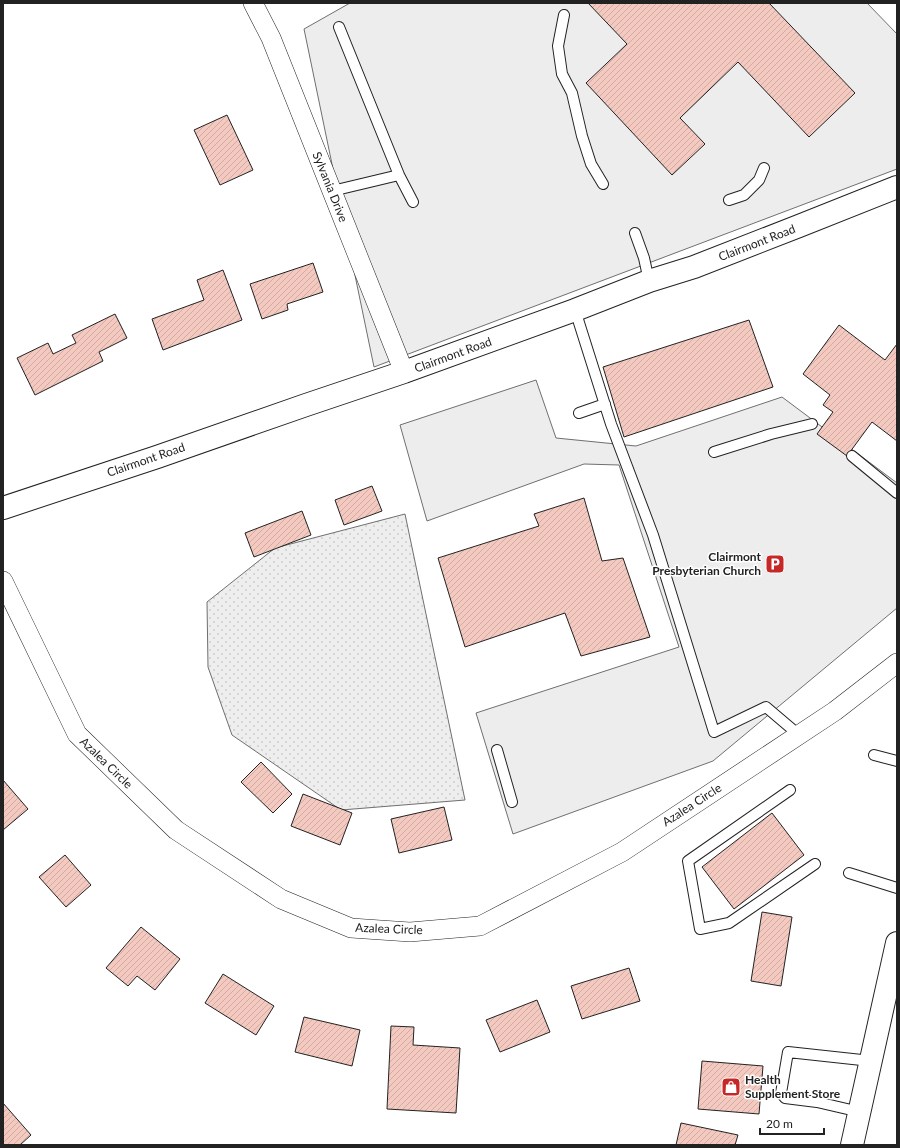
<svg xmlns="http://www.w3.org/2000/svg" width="900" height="1148" viewBox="0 0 900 1148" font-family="Lato,sans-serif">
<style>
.park{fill:url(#park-dots);stroke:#6f6f6f}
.parking{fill:#ededed;stroke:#6f6f6f}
.building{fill:url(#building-hatch);stroke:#222}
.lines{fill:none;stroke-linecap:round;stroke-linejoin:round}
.lane-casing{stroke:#222;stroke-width:12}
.street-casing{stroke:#222;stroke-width:20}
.secondary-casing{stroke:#222;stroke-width:24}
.primary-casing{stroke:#222;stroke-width:24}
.lane{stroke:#fff;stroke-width:10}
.street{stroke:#fff;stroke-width:19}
.secondary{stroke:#fff;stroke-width:22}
.primary{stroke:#fff;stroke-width:22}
.labels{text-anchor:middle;stroke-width:3;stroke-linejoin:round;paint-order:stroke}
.street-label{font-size:12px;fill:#222;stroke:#fff}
.poi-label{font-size:12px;font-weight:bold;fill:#222;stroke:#fff;text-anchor:end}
</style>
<defs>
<pattern id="park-dots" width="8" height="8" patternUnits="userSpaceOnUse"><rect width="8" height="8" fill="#eee"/><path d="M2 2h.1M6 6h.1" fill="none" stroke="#ccc" stroke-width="1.8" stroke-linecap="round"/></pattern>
<pattern id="building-hatch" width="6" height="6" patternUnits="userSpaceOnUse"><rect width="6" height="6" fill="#f3c9c0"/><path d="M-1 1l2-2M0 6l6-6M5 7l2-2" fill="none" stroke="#d0aca5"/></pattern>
</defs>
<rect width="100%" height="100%" fill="#fff"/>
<path class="park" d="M405 514 465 800 341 810 232 735 208 667 207 602 275 548Z"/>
<path class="parking" d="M350 3H867L897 34V169L374 367 304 29Z
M536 380 556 438 636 446 782 397 897 483V608L713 761 513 834 476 713 679 647 619 465 584 464 427 521 400 425Z"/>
<path class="building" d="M588 3H769L855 93 809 137 738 62 680 118 705 144 672 175 586 83 627 44Z
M227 115 253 170 220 185 194 130Z
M313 263 323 292 287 304 288 310 262 319 250 284Z
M223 270 242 320 163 350 152 319 204 300 197 280Z
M115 314 127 338 99 352 103 361 35 395 17 358 48 343 53 354 76 343 72 335Z
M749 320 773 387 624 437 603 367Z
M839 325 885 360 897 344V441L872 422 847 456 817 434 833 412 823 405 830 395 803 374Z
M372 486 382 511 344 525 335 500Z
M584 498 602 561 623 558 650 637 581 656 565 613 465 647 438 558 539 526 534 514Z
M302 511 311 535 254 557 245 533Z
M261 762 292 794 273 813 241 782Z
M3 780 28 809 3 830Z
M303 794 352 813 340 845 291 826Z
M444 807 452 840 399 853 391 819Z
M772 813 804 855 734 909 702 867Z
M65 855 91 885 66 907 39 877Z
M762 912 792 917 781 986 751 981Z
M141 927 180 959 155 990 137 976 128 986 106 968Z
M629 968 640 1001 582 1019 571 986Z
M223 974 274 1006 256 1035 205 1003Z
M537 1000 550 1032 500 1052 486 1020Z
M304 1017 360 1030 352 1066 295 1052Z
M391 1026 414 1027 413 1045 460 1048 456 1113 387 1109Z
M702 1061 763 1066 759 1114 698 1109Z
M3 1103 31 1135 20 1145H3Z
M681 1123 738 1135 735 1145H676Z"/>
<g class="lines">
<g class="lane-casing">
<path id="lane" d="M564 15 558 46 562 74 572 93 582 136 591 164 603 184
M339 27 399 175 413 202
M332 191 399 175
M729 200 744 195 759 180 764 168
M635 233 644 258 649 281
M575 310 611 424 653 535 714 732 766 707 799 735
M579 413 605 404
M714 452 771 434 812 424
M852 456 897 493
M497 750 512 802
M874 755 897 761
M790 790 688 861 700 929 729 923 815 864
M849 873 897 888
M860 1112 817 1102 785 1098 781 1093 788 1052 871 1061"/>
</g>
<g class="street-casing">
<path id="street" d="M253 3 271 38 404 372
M3 581 77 734 176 830 281 899 351 928 410 932 480 926 622 852 835 711 897 663"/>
</g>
<g class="secondary-casing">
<path id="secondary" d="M852 1145 897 943"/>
</g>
<g class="primary-casing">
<path id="primary" d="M3 508 157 457 306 405 404 372 575 310 649 281 694 267 799 226 897 187"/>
</g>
<use href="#lane" class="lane"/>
<use href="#street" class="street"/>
<use href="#secondary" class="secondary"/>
<use href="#primary" class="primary"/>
</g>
<defs>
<g id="parking-square" transform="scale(1)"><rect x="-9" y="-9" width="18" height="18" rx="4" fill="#c62828" stroke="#fff"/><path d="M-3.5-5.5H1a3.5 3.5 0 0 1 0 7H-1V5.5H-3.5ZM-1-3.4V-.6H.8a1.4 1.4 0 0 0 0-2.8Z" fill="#fff"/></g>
<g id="shop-square" transform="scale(1)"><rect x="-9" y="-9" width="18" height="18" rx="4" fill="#c62828" stroke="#fff"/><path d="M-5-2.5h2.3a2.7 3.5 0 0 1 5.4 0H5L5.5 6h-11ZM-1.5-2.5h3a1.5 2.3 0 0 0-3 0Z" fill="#fff"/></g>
</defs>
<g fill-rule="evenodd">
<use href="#parking-square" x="775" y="564"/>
<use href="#shop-square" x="731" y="1087"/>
</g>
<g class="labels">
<g class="street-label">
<text transform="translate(330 187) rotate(68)" y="4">Sylvania Drive</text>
<text transform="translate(757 243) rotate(-21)" y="4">Clairmont Road</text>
<text transform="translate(453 355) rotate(-20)" y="4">Clairmont Road</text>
<text transform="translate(146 460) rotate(-19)" y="4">Clairmont Road</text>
<text transform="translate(106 763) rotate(44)" y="4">Azalea Circle</text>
<text transform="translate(692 805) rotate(-33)" y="4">Azalea Circle</text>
<text transform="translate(389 929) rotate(2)" y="4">Azalea Circle</text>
</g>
<g class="poi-label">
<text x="761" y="561">Clairmont<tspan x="761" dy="14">Presbyterian Church</tspan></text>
<text x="745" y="1084" text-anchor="start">Health<tspan x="745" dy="14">Supplement Store</tspan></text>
</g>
</g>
<rect width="900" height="1148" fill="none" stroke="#222222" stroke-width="8"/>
<path d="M760 1128v6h64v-6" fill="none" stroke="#222222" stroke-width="2"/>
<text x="766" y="1128" font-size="12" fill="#222222" stroke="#ffffff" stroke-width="3" paint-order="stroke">20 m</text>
</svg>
